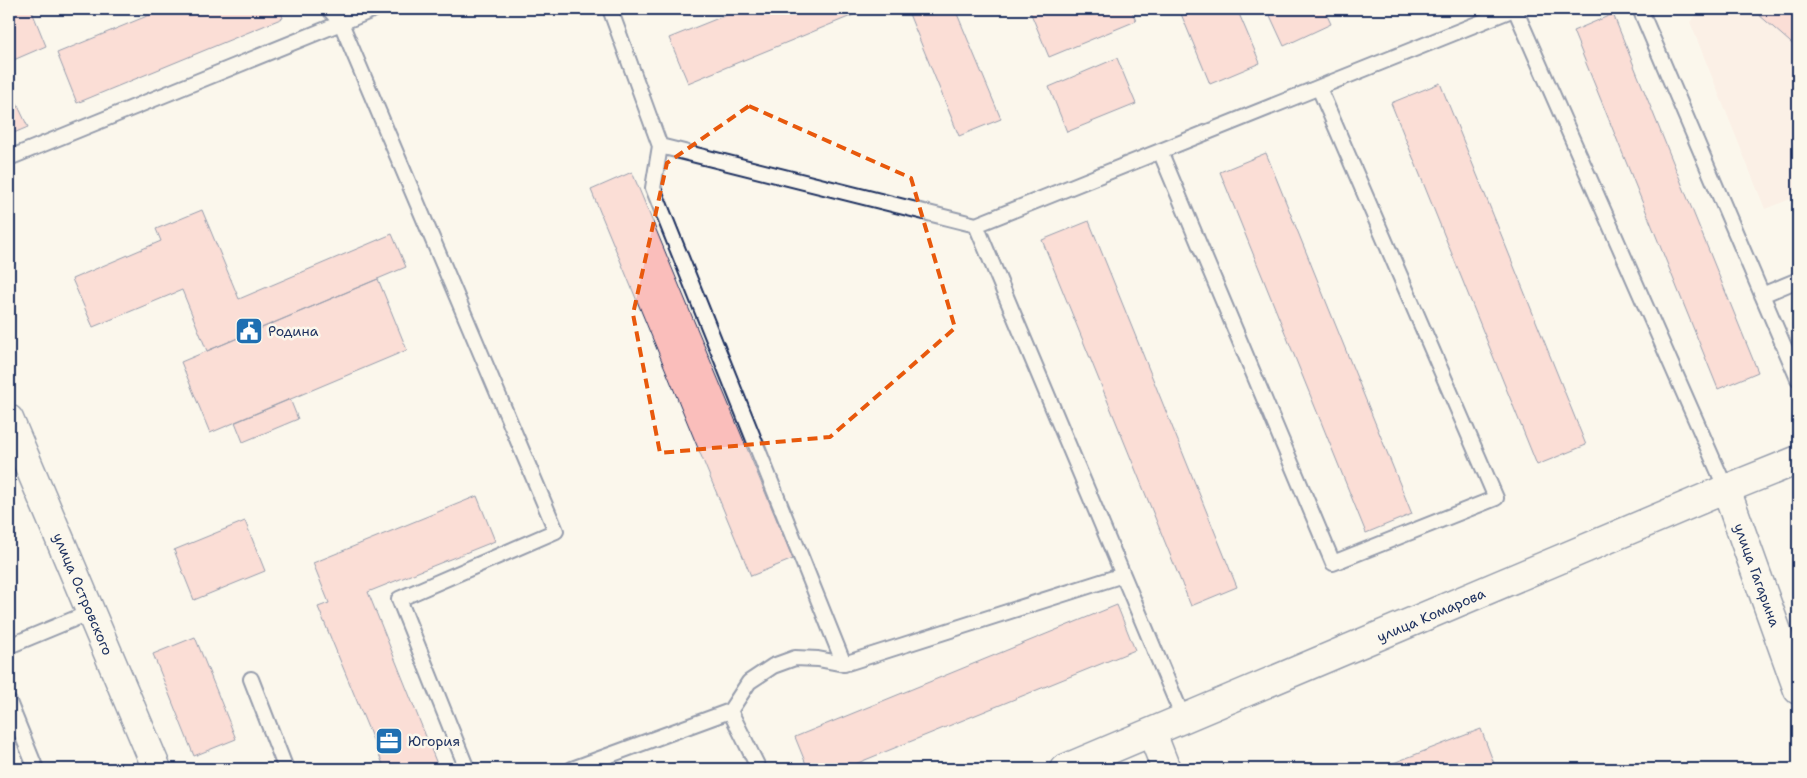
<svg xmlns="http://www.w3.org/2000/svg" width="1807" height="778" viewBox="0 0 1807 778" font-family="'Shantell Sans',sans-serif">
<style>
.built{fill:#fbe6dd}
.building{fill:#fabebb;stroke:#1b2f5e}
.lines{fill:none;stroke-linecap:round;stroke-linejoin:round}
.lane-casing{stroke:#1b2f5e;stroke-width:18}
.street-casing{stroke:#1b2f5e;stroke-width:31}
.secondary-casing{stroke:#1b2f5e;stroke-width:31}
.lane{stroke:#fbf7ec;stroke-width:14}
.street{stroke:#fbf7ec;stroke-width:28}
.secondary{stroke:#fbf7ec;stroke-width:28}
.marked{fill:none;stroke:#e8590c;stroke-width:4;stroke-dasharray:10 6;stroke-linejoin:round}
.labels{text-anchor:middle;stroke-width:5;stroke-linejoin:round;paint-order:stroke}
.poi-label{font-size:14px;fill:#1b2f5e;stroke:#fbf7ec;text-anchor:start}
.street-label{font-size:14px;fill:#1b2f5e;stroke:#fbf7ec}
</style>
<rect width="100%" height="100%" fill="#fbf7ec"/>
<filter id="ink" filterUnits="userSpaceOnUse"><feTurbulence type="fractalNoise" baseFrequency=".02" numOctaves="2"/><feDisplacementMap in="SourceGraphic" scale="10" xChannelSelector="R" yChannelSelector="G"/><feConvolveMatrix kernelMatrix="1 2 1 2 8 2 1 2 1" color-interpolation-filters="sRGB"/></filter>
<g filter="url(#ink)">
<path class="built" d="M1703 9H1798V196L1765 209 1690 22Z"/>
<path class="building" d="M22 9H31L46 46 9 62V10L10 14Z
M164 9H280L283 18 77 103 57 53Z
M741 9H868L688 83 669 38Z
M907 9H955L1001 119 959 136Z
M1029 9H1131L1136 21 1049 57Z
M1179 9H1237L1260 63 1210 84Z
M1267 9H1324L1331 24 1284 46Z
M1763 9H1798V49L1758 14Z
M1613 14 1758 372 1718 389 1573 31Z
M1117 58 1136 104 1067 132 1049 87Z
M1440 83 1586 445 1537 465 1391 103Z
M9 87 28 127 9 135Z
M1266 153 1412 514 1366 533 1220 172Z
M632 172 793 559 751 576 591 190Z
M202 210 239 299 392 234 406 267 207 351 182 290 93 327 72 279 161 241 156 229Z
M1089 221 1237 587 1191 606 1042 240Z
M378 279 407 350 210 433 181 362Z
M290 399 298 419 243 442 235 422Z
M477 496 495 541 368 592 439 769H385L318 607 329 603 313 563Z
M245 521 265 571 194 600 174 550Z
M1117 605 1135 650 843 769H808L795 737Z
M195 637 236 739 194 756 153 654Z
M1481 729 1496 769H1378Z"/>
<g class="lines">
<g class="lane-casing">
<path id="lane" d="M329 9 341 23 375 9
M610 9 660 146 976 225 1514 9
M1515 9 1726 489
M1640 9 1798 379
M660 146 653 188 844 664 1123 575 1184 720
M1160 151 1333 563 1496 498 1319 88
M9 158 341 23 556 531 399 599 467 769
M976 225 1123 575
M1762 295 1798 280
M9 646 91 612
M251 679 286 769
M9 702 36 769
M730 711 749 682 773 666 795 658 818 659 844 664
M572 769 730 711 759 769"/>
</g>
<g class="street-casing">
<path id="street" d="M1726 489 1798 690
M1152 733 1166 769"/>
</g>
<g class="secondary-casing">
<path id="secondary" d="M9 419 157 769
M1064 769 1726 489 1798 460"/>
</g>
<use href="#lane" class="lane"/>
<use href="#street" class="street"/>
<use href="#secondary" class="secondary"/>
</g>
</g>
<path d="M0 0H1807V778H0ZM749 106 911 178 955 328 830 437 660 453 633 314 667 163Z" fill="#fbf7ec" fill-opacity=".55" fill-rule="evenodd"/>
<path class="marked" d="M749 106 911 178 955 328 830 437 660 453 633 314 667 163Z"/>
<defs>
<g id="civic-square" transform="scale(1.4375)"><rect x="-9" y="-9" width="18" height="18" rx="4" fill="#1f6fb2" stroke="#fbf7ec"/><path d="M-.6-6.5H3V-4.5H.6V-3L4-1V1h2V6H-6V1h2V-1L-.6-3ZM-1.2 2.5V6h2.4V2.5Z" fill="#fff"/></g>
<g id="office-square" transform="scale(1.4375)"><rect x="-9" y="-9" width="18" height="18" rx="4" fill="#1f6fb2" stroke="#fbf7ec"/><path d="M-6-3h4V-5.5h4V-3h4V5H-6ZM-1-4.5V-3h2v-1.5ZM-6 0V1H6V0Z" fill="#fff"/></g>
</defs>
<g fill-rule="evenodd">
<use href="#civic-square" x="249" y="331"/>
<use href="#office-square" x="389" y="741"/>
</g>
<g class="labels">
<g class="poi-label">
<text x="268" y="336">Родина</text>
<text x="408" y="746">Югория</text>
</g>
<g class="street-label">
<text transform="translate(1757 575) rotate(70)" y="5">улица Гагарина</text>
<text transform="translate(83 594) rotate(67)" y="5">улица Островского</text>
<text transform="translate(1431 615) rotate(-23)" y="5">улица Комарова</text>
</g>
</g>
<rect width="1807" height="778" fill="none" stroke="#fbf7ec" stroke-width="30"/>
<rect x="15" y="15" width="1777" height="748" fill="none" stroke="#1b2f5e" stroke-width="2" filter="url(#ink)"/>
</svg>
